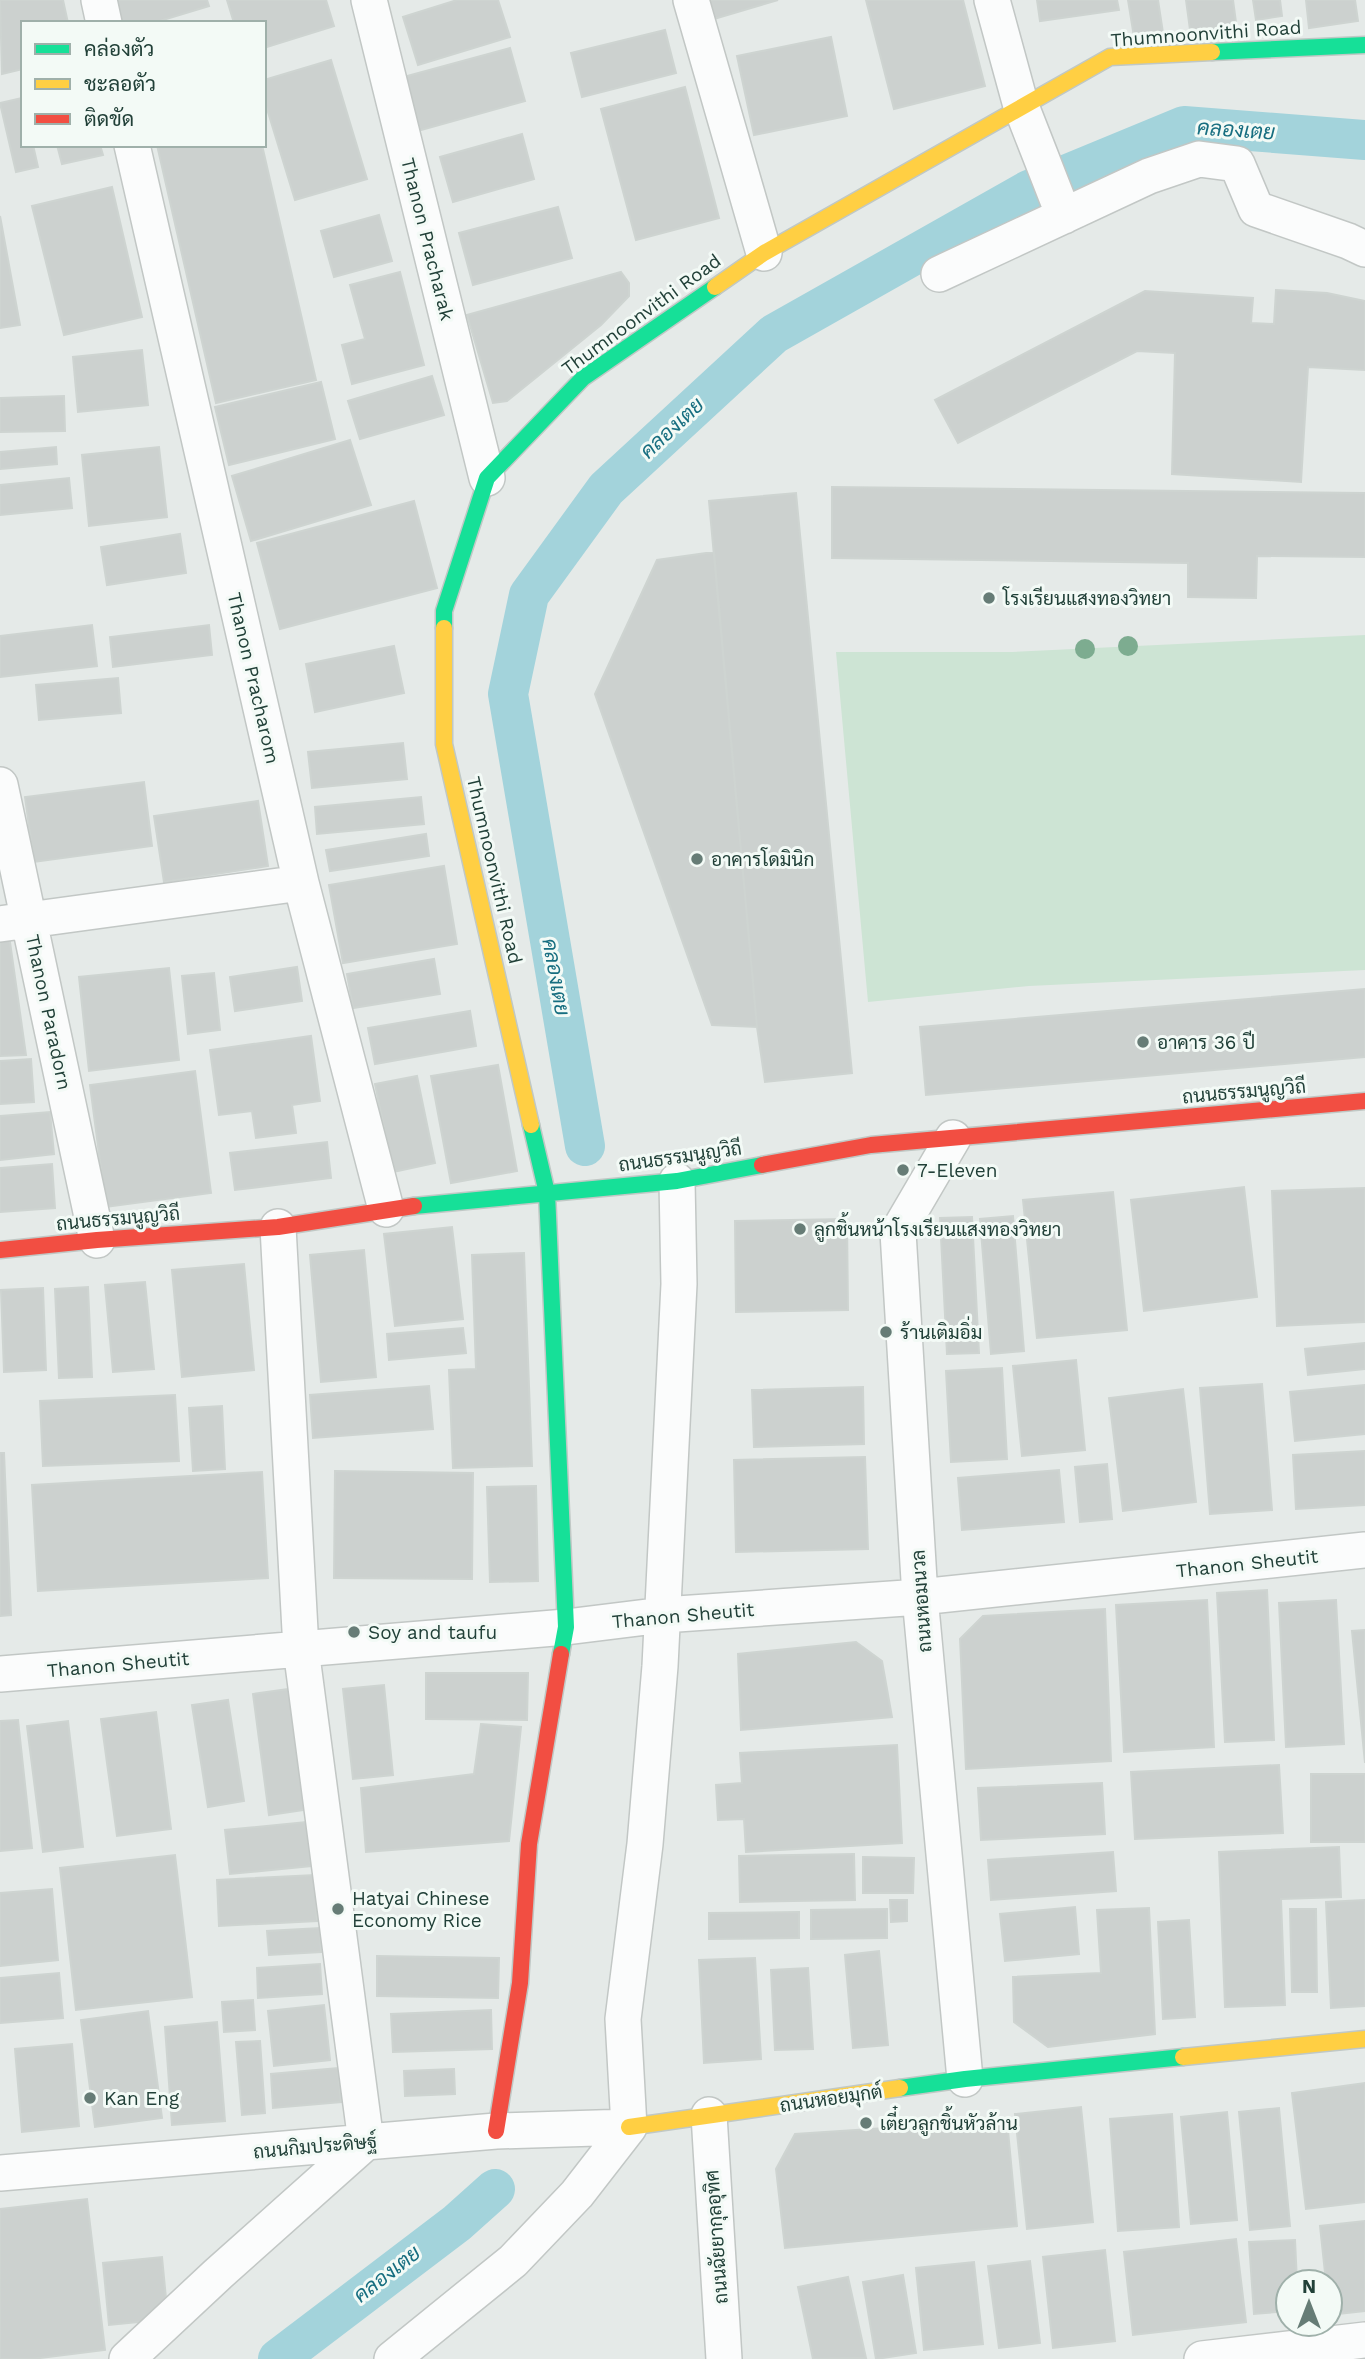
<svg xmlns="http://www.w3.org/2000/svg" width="1365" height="2359" viewBox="0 0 1365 2359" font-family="'Work Sans',Sarabun,sans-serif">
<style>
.green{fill:#cde4d4}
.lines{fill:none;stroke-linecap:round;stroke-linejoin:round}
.canal{stroke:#a3d3db;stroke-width:40}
.building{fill:#ccd1cf;stroke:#ced4d1;stroke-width:2}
.street-casing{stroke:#c2c7c5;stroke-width:38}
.fast-casing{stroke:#c0c8c5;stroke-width:19}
.slow-casing{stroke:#c0c8c5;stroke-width:19}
.jam-casing{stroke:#c0c8c5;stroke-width:19}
.street{stroke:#fbfcfc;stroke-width:35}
.fast{stroke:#16e098;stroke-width:16}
.slow{stroke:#ffcf43;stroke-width:16}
.jam{stroke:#f24e42;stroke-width:16}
.tree{fill:#7dac90}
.poi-dot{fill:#667c76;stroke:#f3faf6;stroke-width:2.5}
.labels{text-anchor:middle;stroke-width:6;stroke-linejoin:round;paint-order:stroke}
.street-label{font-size:19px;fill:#214038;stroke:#f3faf6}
.poi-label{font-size:19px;fill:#214038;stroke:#f3faf6;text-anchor:start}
.water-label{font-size:21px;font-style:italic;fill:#176e80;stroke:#f3faf6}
</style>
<rect width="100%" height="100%" fill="#e5eae8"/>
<path class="green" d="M1365 635V970L1029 986 868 1002 836 652H1012Z"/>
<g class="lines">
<path class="canal" d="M585 1146 508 694 529 595 606 489 774 334 1029 190 1184 126 1365 140
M278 2359 457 2223 495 2189"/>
</g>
<path class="building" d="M0 0H63L68 23H23V69L2 74Z
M111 0H207L209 6 153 23H117Z
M227 0H326L334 26 264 48V23H234Z
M457 0H498L510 37 418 65 403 17Z
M708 0H778L714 19Z
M866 0H963L985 86 894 109Z
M1037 0H1117L1119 10 1040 21Z
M1128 0H1158L1163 33 1134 37Z
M1186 0H1233L1237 30 1191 37Z
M1253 0H1280L1282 16 1256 20Z
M1306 0H1355L1358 21 1309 28Z
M665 30 676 73 582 97 571 53Z
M831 37 847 116 754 135 737 56Z
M510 48 525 101 414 132 400 78Z
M331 60 367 179 295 200 264 99V80Z
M685 87 719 218 636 240 601 109Z
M22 98 23 145H33L38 167 16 172 0 103Z
M522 134 534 179 453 202 440 157Z
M57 145H100L103 155 62 164Z
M157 145H262L316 380 216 403Z
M112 187 142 317 64 335 32 206Z
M558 207 572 258 473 285 459 233Z
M379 215 392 261 334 277 321 231Z
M0 216 20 325 0 328Z
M400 272 424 365 352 384 342 345 365 339 350 285Z
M621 272 629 283V296L601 325 507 401 493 403 467 315Z
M1276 290 1327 293 1365 301V370L1308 367 1301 482 1172 474 1175 353 1137 351 958 443 935 400 1145 291 1253 298 1251 323 1274 324Z
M142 350 148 405 78 412 73 357Z
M432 376 444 415 360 439 348 401Z
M321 382 335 439 229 465 215 407Z
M64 396 65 431 0 432V398Z
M350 440 371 505 251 541 232 476Z
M56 447 57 464 0 469V452Z
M159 447 167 517 89 526 82 455Z
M69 478 72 508 0 515V485Z
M832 487 1365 493V557L1257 556 1256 598 1188 597V563L832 558Z
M796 493 852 1073 765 1082 757 1027 709 501Z
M414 501 437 588 280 629 257 543Z
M180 534 186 573 107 585 101 547Z
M714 552 757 1027 712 1025 595 694 657 560Z
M92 625 97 666 0 677V636Z
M209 625 212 655 113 667 110 637Z
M394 646 404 693 315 712 306 664Z
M118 678 121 713 39 720 36 685Z
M403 743 407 779 312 788 308 752Z
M144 782 152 846 34 862 25 797Z
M421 797 424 824 317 834 315 807Z
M258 801 268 866 164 882 154 816Z
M426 834 429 856 330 871 326 850Z
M444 866 457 944 343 963 329 885Z
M0 935H9L26 1055 0 1056Z
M434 959 440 994 353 1008 347 974Z
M297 967 302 1001 235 1011 230 977Z
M169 968 179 1060 89 1071 79 977Z
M214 973 220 1030 188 1034 182 976Z
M1365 989V1057L926 1095 920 1027Z
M470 1011 476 1046 375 1064 368 1028Z
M311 1036 320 1101 292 1105 296 1133 256 1138 252 1111 219 1115 210 1050Z
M31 1059 34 1102 0 1104V1061Z
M498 1065 517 1171 451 1183 431 1076Z
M195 1071 211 1193 106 1207 90 1085Z
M417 1076 435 1163 393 1172 375 1084Z
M50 1112 54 1154 0 1160V1116Z
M327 1142 331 1178 235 1190 230 1153Z
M52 1164 55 1208 0 1212V1168Z
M1244 1187 1257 1297 1144 1311 1131 1200Z
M1365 1188V1322L1277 1326 1272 1191Z
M1113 1192 1127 1330 1037 1338 1023 1200Z
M1013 1216 1024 1351 991 1354 980 1219Z
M972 1217 979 1353 947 1354 940 1218Z
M847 1219 848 1310 736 1312 735 1221Z
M452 1227 463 1319 395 1326 384 1234Z
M364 1250 376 1377 321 1382 310 1255Z
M524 1253 532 1466 453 1468 449 1370 476 1369 472 1255Z
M244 1264 254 1370 182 1377 172 1270Z
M145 1282 154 1369 113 1372 105 1285Z
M88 1287 92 1377 59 1378 55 1289Z
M43 1288 46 1370 4 1372 1 1290Z
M463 1328 466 1353 389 1360 387 1334Z
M1365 1343V1369L1308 1375 1305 1349Z
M1076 1360 1085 1450 1022 1456 1013 1366Z
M1002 1368 1007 1459 951 1462 946 1371Z
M1262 1384 1272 1510 1210 1514 1200 1388Z
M1365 1385V1434L1295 1441 1290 1392Z
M429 1386 433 1429 313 1438 310 1395Z
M863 1387 864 1444 754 1447 752 1390Z
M1183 1389 1196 1502 1123 1511 1109 1398Z
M175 1395 179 1461 43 1466 40 1401Z
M222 1406 225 1469 193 1471 189 1408Z
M1365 1451V1505L1296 1509 1293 1455Z
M0 1453H4L11 1615 0 1616Z
M865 1457 868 1549 736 1552 734 1460Z
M1107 1464 1112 1519 1080 1522 1075 1467Z
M1059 1470 1064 1522 962 1530 958 1478Z
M335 1471 473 1473 472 1579 334 1578Z
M262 1472 268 1578 38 1591 32 1485Z
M536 1486 538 1581 490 1582 487 1487Z
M1267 1590 1274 1740 1225 1742 1217 1593Z
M1207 1600 1214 1747 1124 1752 1116 1605Z
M1336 1600 1344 1744 1286 1747 1279 1603Z
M1105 1609 1111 1761 966 1769 960 1639 983 1616Z
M1365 1630V1763L1352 1631Z
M856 1642 882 1661 892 1717 741 1730 738 1654Z
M426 1673H528L527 1720 426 1719Z
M384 1685 393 1775 353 1779 343 1689Z
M289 1689 304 1810 269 1815 253 1694Z
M228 1700 244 1801 208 1807 192 1705Z
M156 1712 171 1829 117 1836 101 1719Z
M18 1720 32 1848 0 1851V1721Z
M68 1721 83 1847 43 1852 27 1726Z
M481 1724 521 1727 509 1841 366 1852 361 1788 474 1774Z
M897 1745 902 1843 746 1852 744 1819 718 1820 716 1785 742 1783 740 1753Z
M1279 1765 1283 1833 1135 1839 1131 1772Z
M1311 1774H1365V1842H1311Z
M1102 1783 1105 1834 981 1840 978 1788Z
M306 1822 311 1866 230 1874 225 1830Z
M1339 1847 1341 1897 1281 1899 1285 2005 1225 2007 1219 1852Z
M1113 1852 1116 1891 991 1900 988 1860Z
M854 1854 855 1900 740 1902 739 1856Z
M175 1855 192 1997 76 2010 60 1868Z
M863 1857 914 1858 913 1893H863Z
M315 1875 317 1921 219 1926 217 1880Z
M52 1889 58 1960 0 1966V1893Z
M890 1900H907V1921L891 1922Z
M1365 1900V2006L1331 2008 1326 1902Z
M1075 1907 1079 1954 1005 1961 1000 1914Z
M1149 1908 1155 2034 1048 2047 1014 2022 1013 1977 1101 1973 1097 1910Z
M887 1909V1938L811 1939V1910Z
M1290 1909H1316L1317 1992H1292Z
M799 1912V1938L709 1939V1913Z
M1189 1920 1195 2017 1163 2019 1158 1922Z
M320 1928 321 1952 269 1955 267 1931Z
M879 1951 888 2045 853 2048 845 1955Z
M377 1956 499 1958 498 1998 377 1996Z
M755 1958 761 2059 704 2063 699 1960Z
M320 1964 322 1994 258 1998 257 1968Z
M808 1968 813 2049 775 2050 771 1970Z
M59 1973 63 2018 0 2023V1978Z
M253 2000 255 2030 224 2032 222 2002Z
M324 2005 330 2060 274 2066 268 2011Z
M491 2010 492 2049 393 2052 391 2014Z
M148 2011 162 2118 95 2127 81 2020Z
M217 2022 225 2121 172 2125 165 2027Z
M260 2041 265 2113 242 2115 236 2042Z
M72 2044 79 2126 22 2132 15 2049Z
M338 2068 341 2102 273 2108 271 2074Z
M454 2069 455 2094 405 2096 404 2071Z
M1365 2083V2202L1306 2209 1292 2093Z
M1081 2107 1093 2222 1027 2229 1015 2114Z
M1279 2108 1290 2226 1250 2230 1239 2112Z
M1227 2112 1237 2220 1191 2224 1181 2117Z
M1172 2114 1179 2227 1118 2231 1110 2119Z
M1007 2120 1017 2226 785 2248 776 2169 795 2134Z
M87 2199 105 2350 32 2359H0V2209Z
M1365 2221V2311L1330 2315V2282H1326L1320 2226Z
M1236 2239 1246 2322 1133 2335 1124 2252Z
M1295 2240 1297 2282H1288V2311L1254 2314 1249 2242Z
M1105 2250 1115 2341 1053 2348 1043 2257Z
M162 2257 168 2319 109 2325 103 2263Z
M1030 2261 1040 2343 999 2348 988 2266Z
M974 2262 983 2344 924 2350 916 2268Z
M903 2275 916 2353 876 2359 863 2282Z
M848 2277 866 2358 813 2359 798 2287Z"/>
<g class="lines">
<g class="street-casing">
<path id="street" d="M99 0 104 23
M369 0 487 478
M691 0 764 253
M992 0 1021 106 1064 216
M132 145 301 883 386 1209
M939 274 1149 176 1199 159 1237 164 1256 209 1348 241 1365 249
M0 785 97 1240
M0 924 301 883
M953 1138 898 1232 920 1597 965 2079
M0 1674 566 1627 663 1615 920 1597 1365 1550
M709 2115 724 2359
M629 2127 623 2019 645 1844 660 1666 679 1284 677 1181
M0 2173 496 2131 629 2127
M127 2359 218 2274 366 2142 301 1649 278 1227
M392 2359 513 2261 577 2194 629 2127
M1202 2359 1365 2340"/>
</g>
<g class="fast-casing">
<path id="fast" d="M1212 52 1365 45
M444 628V611L487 478 583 378 715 287
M531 1125 547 1193 566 1627 561 1654
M414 1206 677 1181 762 1165
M900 2088 965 2079 1183 2057"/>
</g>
<g class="slow-casing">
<path id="slow" d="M715 287 764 253 1110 57 1212 52
M444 628V744L531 1125
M1183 2057 1365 2039
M629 2127 900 2088"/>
</g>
<g class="jam-casing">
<path id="jam" d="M762 1165 871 1145 1365 1101
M0 1250 97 1240 278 1227 414 1206
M496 2131 520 1983 529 1844 561 1654"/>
</g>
<use href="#street" class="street"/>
<use href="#fast" class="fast"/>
<use href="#slow" class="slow"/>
<use href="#jam" class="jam"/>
</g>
<g class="tree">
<circle cx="1128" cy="646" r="10"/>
<circle cx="1085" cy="649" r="10"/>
</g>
<g class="poi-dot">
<circle cx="989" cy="598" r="7"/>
<circle cx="697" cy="859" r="7"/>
<circle cx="1143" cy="1042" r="7"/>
<circle cx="903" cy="1170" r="7"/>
<circle cx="800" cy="1229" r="7"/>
<circle cx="886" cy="1332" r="7"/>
<circle cx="354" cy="1632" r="7"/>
<circle cx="338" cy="1909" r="7"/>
<circle cx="90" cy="2098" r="7"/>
<circle cx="866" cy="2123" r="7"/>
</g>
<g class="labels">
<g class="street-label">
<text transform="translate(1206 33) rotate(-4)" y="7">Thumnoonvithi Road</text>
<text transform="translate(428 239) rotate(76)" y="7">Thanon Pracharak</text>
<text transform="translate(641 314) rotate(-36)" y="7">Thumnoonvithi Road</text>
<text transform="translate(254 678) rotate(77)" y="7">Thanon Pracharom</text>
<text transform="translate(495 870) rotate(77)" y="7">Thumnoonvithi Road</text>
<text transform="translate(49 1012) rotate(78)" y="7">Thanon Paradorn</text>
<text transform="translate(1244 1091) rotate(-5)" y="7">ถนนธรรมนูญวิถี</text>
<text transform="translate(680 1156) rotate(-8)" y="7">ถนนธรรมนูญวิถี</text>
<text transform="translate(118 1218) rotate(-5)" y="7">ถนนธรรมนูญวิถี</text>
<text transform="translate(1247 1563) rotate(-6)" y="7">Thanon Sheutit</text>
<text transform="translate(921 1601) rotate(-94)" y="7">ถนนหอมนวล</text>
<text transform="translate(683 1615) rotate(-5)" y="7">Thanon Sheutit</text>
<text transform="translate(118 1664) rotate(-5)" y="7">Thanon Sheutit</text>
<text transform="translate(831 2098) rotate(-8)" y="7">ถนนหอยมุกต์</text>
<text transform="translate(315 2146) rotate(-5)" y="7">ถนนกิมประดิษฐ์</text>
<text transform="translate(716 2237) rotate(-94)" y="7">ถนนฉัยยากุลอุทิศ</text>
</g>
<g class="poi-label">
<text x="1003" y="605">โรงเรียนแสงทองวิทยา</text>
<text x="711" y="866">อาคารโดมินิก</text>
<text x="1157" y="1049">อาคาร 36 ปี</text>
<text x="917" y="1177">7-Eleven</text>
<text x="814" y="1236">ลูกชิ้นหน้าโรงเรียนแสงทองวิทยา</text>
<text x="900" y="1339">ร้านเติมอิ่ม</text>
<text x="368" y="1639">Soy and taufu</text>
<text x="352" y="1905">Hatyai Chinese<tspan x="352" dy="22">Economy Rice</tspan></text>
<text x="104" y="2105">Kan Eng</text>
<text x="880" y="2130">เตี๋ยวลูกชิ้นหัวล้าน</text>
</g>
<g class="water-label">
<text transform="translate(1236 130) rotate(4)" y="7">คลองเตย</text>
<text transform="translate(672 428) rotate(-43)" y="7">คลองเตย</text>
<text transform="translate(556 977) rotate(80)" y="7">คลองเตย</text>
<text transform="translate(387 2274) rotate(-38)" y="7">คลองเตย</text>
</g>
</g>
<rect x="21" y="21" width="245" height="126" fill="#f3faf6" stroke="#9fb0aa" stroke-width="2"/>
<rect x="35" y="44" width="35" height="10" fill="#16e098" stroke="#9fb0aa" stroke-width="2"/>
<text x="84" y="56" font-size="21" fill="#214038">คล่องตัว</text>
<rect x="35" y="79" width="35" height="10" fill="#ffcf43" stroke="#9fb0aa" stroke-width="2"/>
<text x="84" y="91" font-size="21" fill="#214038">ชะลอตัว</text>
<rect x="35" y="114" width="35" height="10" fill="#f24e42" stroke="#9fb0aa" stroke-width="2"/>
<text x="84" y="126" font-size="21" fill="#214038">ติดขัด</text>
<g transform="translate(1309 2303)"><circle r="33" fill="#f3faf6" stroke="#9fb0aa" stroke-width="2"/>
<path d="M0-5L12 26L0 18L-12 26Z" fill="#667c76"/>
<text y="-10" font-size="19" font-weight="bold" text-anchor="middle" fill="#214038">N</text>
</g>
</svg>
